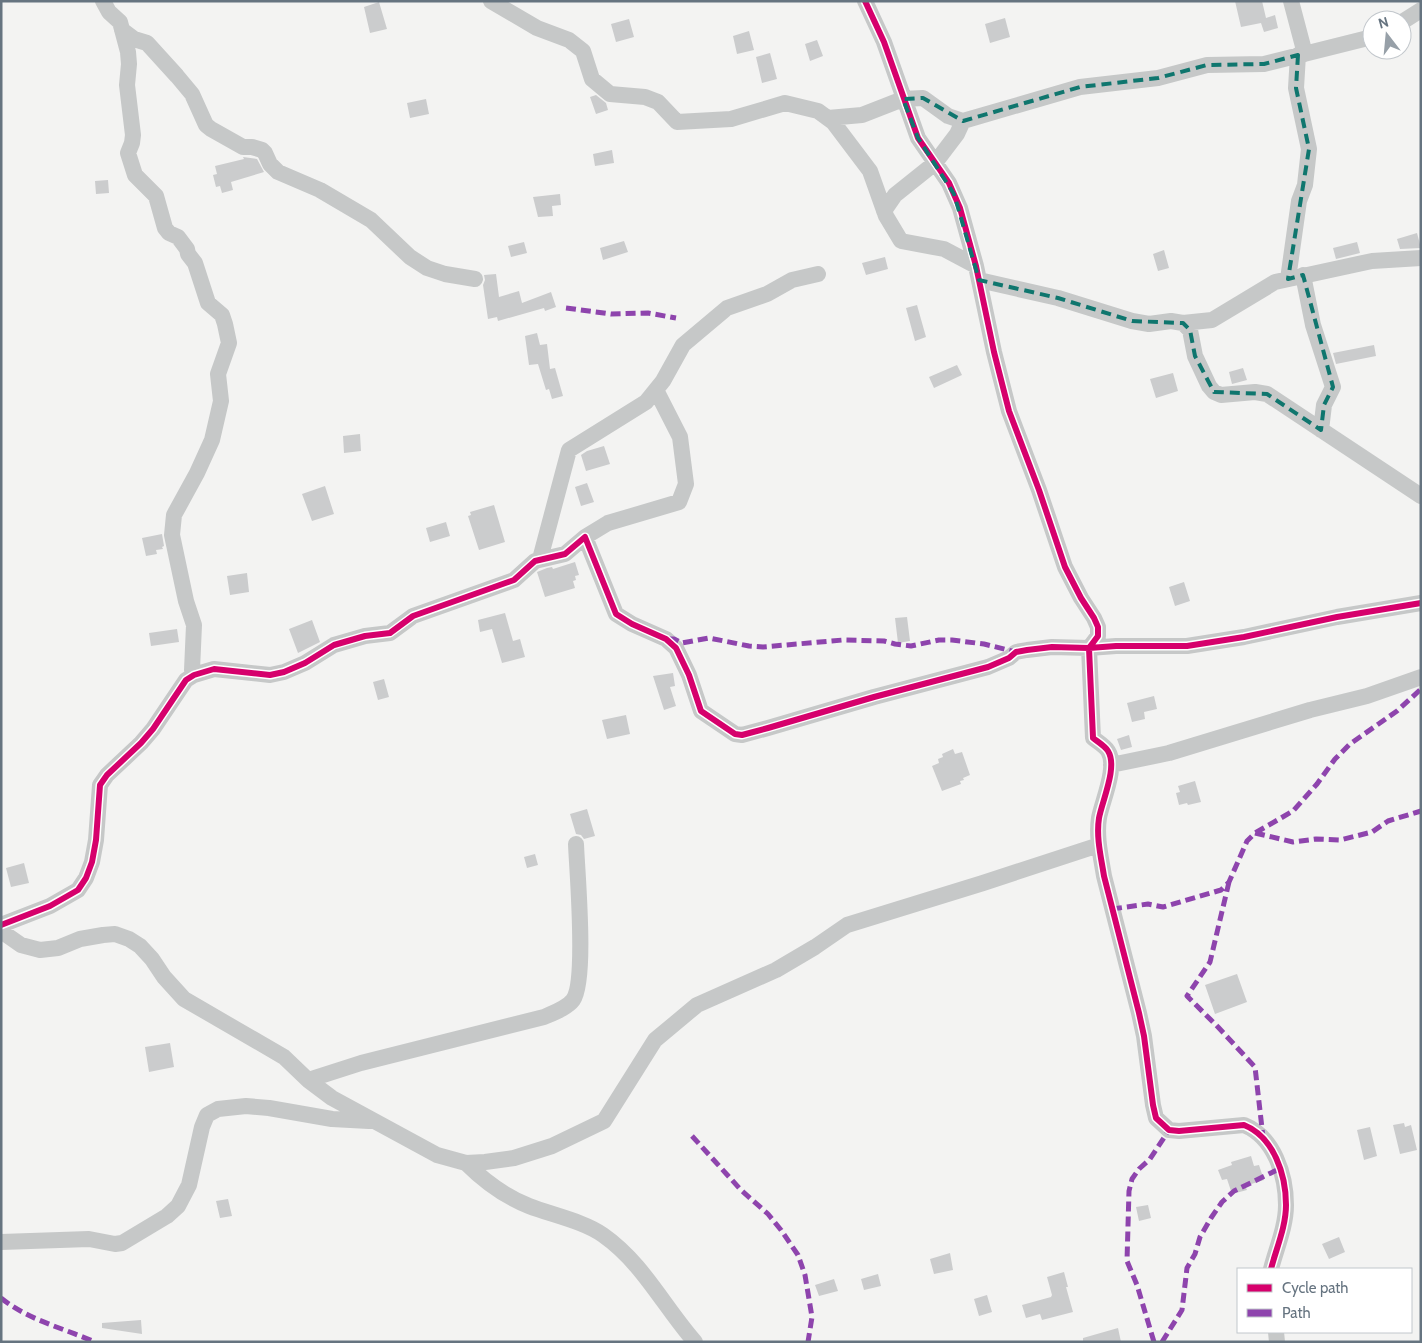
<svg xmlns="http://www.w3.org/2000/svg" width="1422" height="1343" viewBox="0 0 1422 1343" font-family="Cabin,sans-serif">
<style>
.building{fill:#cbcccd}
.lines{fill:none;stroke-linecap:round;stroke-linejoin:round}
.minor{stroke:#c6c8c8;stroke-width:16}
.quiet{stroke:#8e44ad;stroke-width:5;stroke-dasharray:10 5;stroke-linecap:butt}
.cycleway-casing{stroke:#fff;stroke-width:9}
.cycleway{stroke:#d6006c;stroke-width:6}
.marked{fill:none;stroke:#0f766e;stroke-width:4;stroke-dasharray:10 6;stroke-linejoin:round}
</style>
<rect width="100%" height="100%" fill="#f3f3f2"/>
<path class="building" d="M1235 1H1262L1266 18 1275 15 1278 28 1264 32 1261 23 1241 27Z
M379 2 387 29 370 33 364 7Z
M1005 18 1010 37 990 43 985 24Z
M629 19 634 37 616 42 611 24Z
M749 31 754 50 737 54 733 36Z
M817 40 823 56 810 61 805 44Z
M770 53 777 79 762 83 756 57Z
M596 95 606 103 608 110 596 114 590 97Z
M426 99 429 114 410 118 407 103Z
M612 150 614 163 595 166 593 154Z
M243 157 257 159 264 172 231 182 233 190 222 193 220 186 216 187 213 175 217 174 215 166 244 159Z
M108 180 109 193 96 194 95 181Z
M560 194 561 205 552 206 553 216 538 217 533 197Z
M1417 233 1421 248 1400 249 1397 239Z
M624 241 628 252 603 260 600 248Z
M524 242 527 253 511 257 508 246Z
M1357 242 1360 253 1336 259 1333 248Z
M1164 250 1169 268 1158 271 1153 254Z
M885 257 888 269 866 275 862 263Z
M496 274 499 297 519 291 522 303 551 292 556 307 545 311 544 308 498 321 497 317 488 319 483 285 485 280 484 275Z
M917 305 926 337 915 341 906 308Z
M537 333 540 345 547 344 550 369 555 368 563 396 552 399 549 389 546 390 538 364 529 365 525 336Z
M1374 345 1376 356 1336 364 1333 353Z
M957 365 962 375 934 388 929 377Z
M1243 368 1247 380 1232 384 1229 372Z
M1173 373 1178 391 1156 398 1150 379Z
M360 434 361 451 344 453 343 436Z
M604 446 610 464 586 471 581 455 587 451Z
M587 483 594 502 581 506 575 487Z
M325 486 334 514 312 521 302 494Z
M494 505 505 542 479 550 468 516 471 515 470 512Z
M446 522 450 536 430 542 426 528Z
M162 534 164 546 162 547 163 549 156 550 157 554 146 556 142 538Z
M575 562 579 575 575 576 576 580 573 581 575 588 545 597 537 572 547 568 552 567 553 569Z
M247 573 249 592 230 595 227 576Z
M1184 582 1190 601 1175 606 1169 587Z
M505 613 513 641 520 639 525 657 502 663 492 629 480 632 478 620Z
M907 617 910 641 898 643 895 618Z
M312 620 320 642 298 653 289 629Z
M177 629 179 642 151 646 149 633Z
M673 673 675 686 670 687 676 706 664 710 653 676Z
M384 679 389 697 378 700 373 682Z
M1154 696 1157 709 1144 712 1145 719 1132 722 1127 703Z
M626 715 630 734 607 739 602 720Z
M1129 735 1132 747 1121 750 1117 739Z
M953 749 955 754 962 752 970 775 963 778 964 780 960 781 961 784 942 791 932 766 939 763 938 759 943 757 942 754Z
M1195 781 1201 802 1188 805 1187 803 1179 805 1176 793 1180 792 1178 786Z
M587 809 595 836 584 839 581 835 576 834 570 814Z
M535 854 538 865 527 868 524 857Z
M24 863 29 883 11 887 6 868Z
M1237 974 1247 1002 1215 1014 1205 985Z
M170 1043 174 1067 149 1072 145 1047Z
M1404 1123 1405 1127 1411 1125 1417 1150 1400 1154 1393 1125Z
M1370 1127 1377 1156 1364 1160 1357 1130Z
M1251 1156 1254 1166 1259 1165 1264 1180 1245 1186 1247 1190 1232 1194 1227 1179 1222 1180 1218 1170 1232 1165 1231 1162Z
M228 1199 232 1216 220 1218 216 1201Z
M1148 1205 1151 1218 1139 1221 1136 1207Z
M1339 1237 1345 1252 1329 1259 1322 1244Z
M950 1253 953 1270 934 1274 930 1259Z
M1064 1272 1068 1287H1066L1073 1312 1042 1320 1040 1314 1026 1318 1022 1305 1051 1297 1052 1295 1047 1277Z
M878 1274 881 1286 864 1290 861 1279Z
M834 1279 838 1291 819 1296 815 1285Z
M987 1295 992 1312 979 1316 974 1299Z
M141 1320 142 1334 102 1328V1323Z
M1118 1328 1121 1342H1083V1338Z"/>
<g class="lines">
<path class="minor" d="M103 1 109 12 120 22 128 52 129 64 127 85 133 135 132 143 128 153 135 175 156 196 165 228 169 233 178 237 187 249 188 254 195 263 208 303 222 315 225 324 229 343 218 374 221 401 212 440 197 473 174 515 172 535 186 601 194 625 192 670 194 675
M491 1 537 28 569 40 583 51 592 79 610 94 645 97 658 102 677 122 731 119 785 103 818 111 833 122 870 171 886 216 901 241 944 249 976 266
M865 1 884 42 918 138 949 183 960 208 976 266 994 352 1009 411 1039 490 1065 567 1081 598 1094 618 1098 627V636L1089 648 1093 738C1098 742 1105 746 1108 751 1118 767 1102 801 1099 818 1096 837 1101 857 1104 876L1139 1013 1144 1036 1153 1105 1156 1118 1169 1130 1179 1131 1244 1125C1274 1137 1286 1175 1286 1205 1286 1227 1276 1249 1271 1269
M1291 1 1305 54
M1402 22 1421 10
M122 30 134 39 147 43 177 76 192 94 206 125 211 129 243 147H252L262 150 265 153 270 164 278 172 320 190 371 220 410 257 427 268 445 274 475 279
M828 118 862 115 903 99 923 98 948 116 963 121
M884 211 895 195 935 163 957 134 963 121 1080 87 1158 78 1207 65 1264 64 1372 37
M1303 275 1313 325 1333 387 1324 405 1321 430
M1288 279 1299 201 1305 185 1309 149 1296 88 1298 55
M979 280 1058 298 1132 321 1149 324 1171 321 1183 323 1190 330 1195 356 1209 386 1214 392 1221 395 1255 392 1267 394 1421 496
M1183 323 1212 320 1275 282 1372 261 1421 258
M585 537 608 523 679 502 686 484 680 437 656 390
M540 559 569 450 646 402 663 381 683 345 727 308 767 294 792 280 818 274
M1111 765 1169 753 1310 710 1367 696 1421 677
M1 925 50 906 78 890 86 878 92 862 96 840 100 785 107 775 141 743 153 729 186 680 194 675 214 669 270 675 284 672 305 663 334 645 365 636 390 633 413 616 514 580 535 561 565 554 585 537 616 614 632 624 666 639 676 648 689 675 701 711 735 734 742 735 768 728 874 697 988 667 1009 658 1016 652 1027 650 1052 647 1089 648 1116 646H1187L1244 637 1337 617 1421 603
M1 931 21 945 40 950 58 948 80 939 103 935 115 934 129 939 140 946 152 959 164 977 184 999 284 1057 308 1080 332 1098 437 1155 466 1163 485 1162 514 1158 552 1146 604 1121 655 1040 697 1005 776 970 815 947 847 925 983 883 1099 845
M308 1080 361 1063 544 1017C553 1013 567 1008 573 1000 587 981 577 872 576 844
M466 1163C485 1182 504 1196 529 1206 552 1215 583 1221 603 1235 643 1263 664 1307 695 1342
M1 1242 89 1239 115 1244 122 1243 167 1216 178 1206 189 1185 202 1127 207 1115 218 1109 246 1106 269 1108 332 1119 369 1121
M1276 1332 1277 1342"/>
<path class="quiet" d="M566 308 611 314 648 313 676 318
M669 639H674L682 643 709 638 749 646 763 647 843 640 884 641 895 644 911 646 939 640H952L984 644 1016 652
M1255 833 1293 842 1316 839 1340 840 1372 832 1388 821 1421 811
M1229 882 1210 962 1187 996 1218 1027 1255 1067 1263 1137
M1112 909 1148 904 1163 907 1221 890 1229 882 1247 841 1255 833 1293 811 1317 784 1335 759 1350 744 1397 711 1421 689
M692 1136 741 1190 768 1214 781 1230 798 1255 805 1275 812 1317 808 1342
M1 1298C28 1320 63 1328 95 1342
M1154 1342 1137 1285 1127 1261 1129 1191 1132 1179 1139 1169 1150 1159 1169 1130
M1162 1342 1182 1310 1187 1268 1195 1254 1200 1237 1211 1218 1222 1202 1234 1191 1279 1169"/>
<g class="cycleway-casing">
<path id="cycleway" d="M865 1 884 42 918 138 949 183 960 208 976 266 994 352 1009 411 1039 490 1065 567 1081 598 1094 618 1098 627V636L1089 648 1093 738C1098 742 1105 746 1108 751 1118 767 1102 801 1099 818 1096 837 1101 857 1104 876L1139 1013 1144 1036 1153 1105 1156 1118 1169 1130 1179 1131 1244 1125C1274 1137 1286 1175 1286 1205 1286 1227 1276 1249 1271 1269
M1 925 50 906 78 890 86 878 92 862 96 840 100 785 107 775 141 743 153 729 186 680 194 675 214 669 270 675 284 672 305 663 334 645 365 636 390 633 413 616 514 580 535 561 565 554 585 537 616 614 632 624 666 639 676 648 689 675 701 711 735 734 742 735 768 728 874 697 988 667 1009 658 1016 652 1027 650 1052 647 1089 648 1116 646H1187L1244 637 1337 617 1421 603"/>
</g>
<use href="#cycleway" class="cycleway"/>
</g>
<path class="marked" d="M1298 55 1296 88 1309 149 1288 279 1303 275 1333 387 1324 405 1321 430 1267 394 1214 392 1195 356 1190 330 1183 323 1132 321 1058 298 979 280 954 194 918 138 903 99 923 98 963 121 1080 87 1158 78 1207 65 1264 64Z"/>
<rect width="1422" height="1343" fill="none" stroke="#667480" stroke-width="5"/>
<rect x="1237" y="1268" width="175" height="65" fill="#ffffff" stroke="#c2c7cc"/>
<rect x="1247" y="1284" width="25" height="8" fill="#d6006c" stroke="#c2c7cc"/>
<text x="1282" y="1293" font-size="15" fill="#667480">Cycle path</text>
<rect x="1247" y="1309" width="25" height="8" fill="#8e44ad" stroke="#c2c7cc"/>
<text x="1282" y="1318" font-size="15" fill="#667480">Path</text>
<g transform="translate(1387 35) rotate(344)"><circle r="24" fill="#ffffff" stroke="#c2c7cc"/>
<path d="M0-4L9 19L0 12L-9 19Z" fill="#97a0a8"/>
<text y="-8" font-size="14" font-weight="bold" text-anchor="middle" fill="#667480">N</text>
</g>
</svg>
